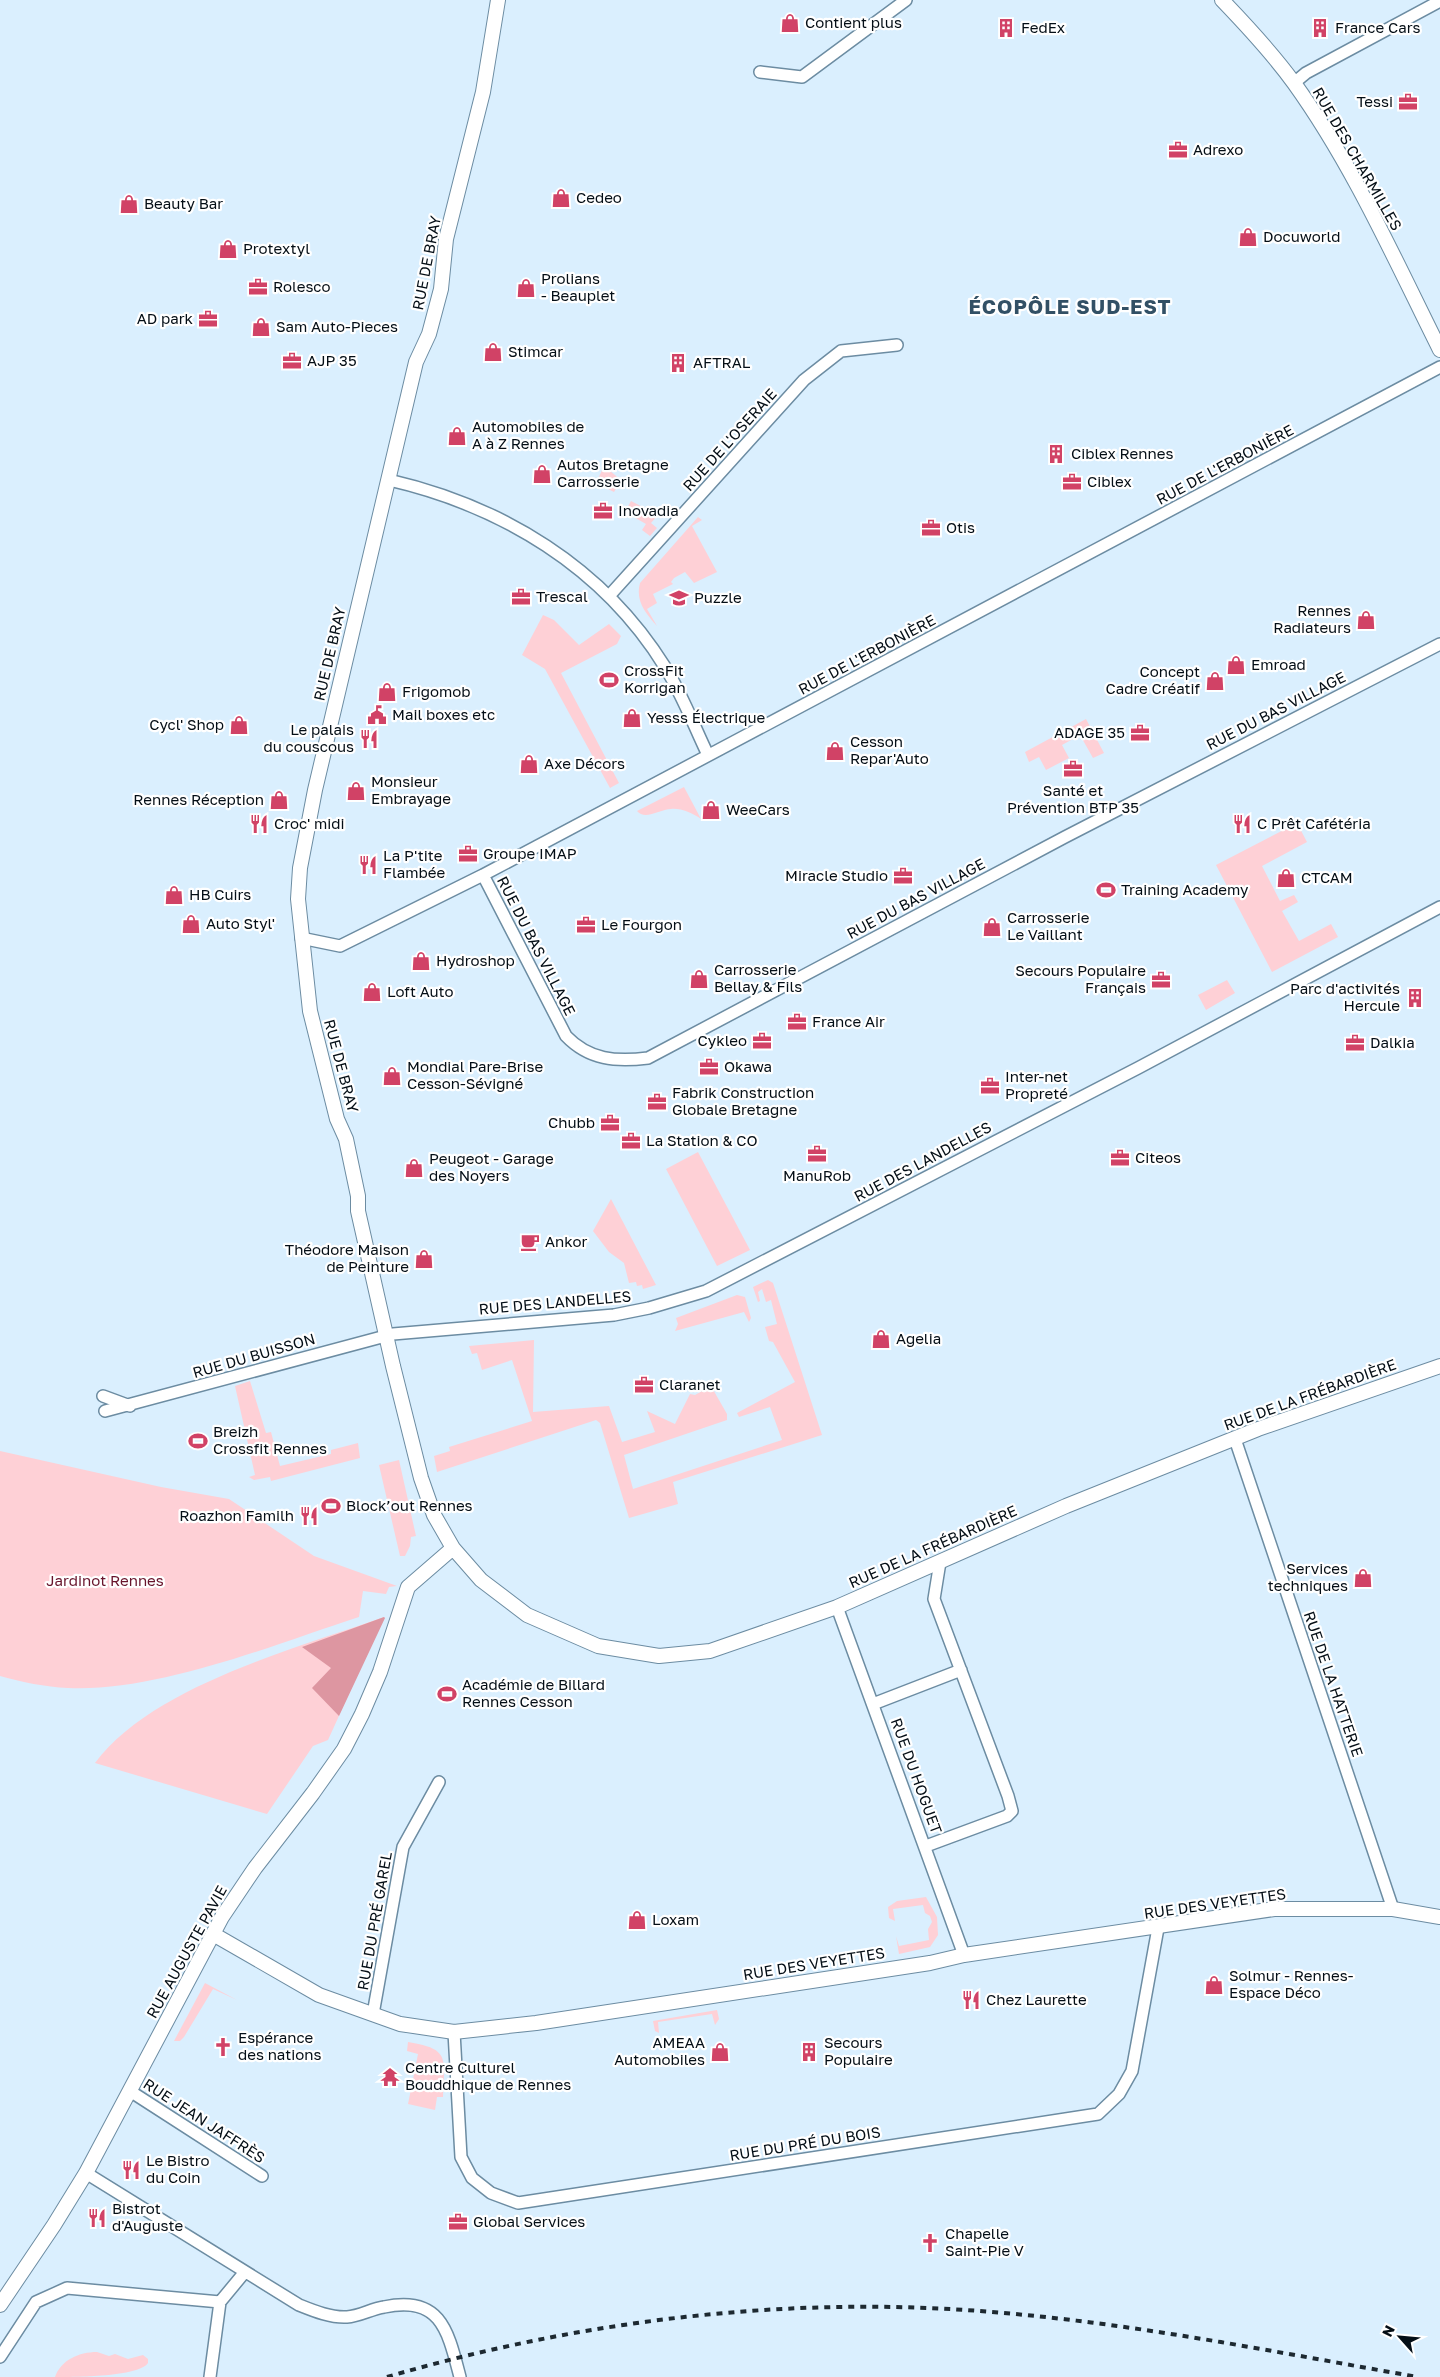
<svg xmlns="http://www.w3.org/2000/svg" width="1440" height="2377" viewBox="0 0 1440 2377" font-family="'Golos Text',sans-serif">
<style>
.green{fill:#fed0d6}
.forest{fill:#dd96a1}
.lines{fill:none;stroke-linecap:round;stroke-linejoin:round}
.minor-casing{stroke:#6c8ca2;stroke-width:14}
.tertiary-casing{stroke:#6c8ca2;stroke-width:16}
.minor{stroke:#fff;stroke-width:11}
.tertiary{stroke:#fff;stroke-width:14}
.rail{stroke:#1d2931;stroke-width:4;stroke-dasharray:6 6;stroke-linecap:butt}
.labels{text-anchor:middle;stroke-width:4.5;stroke-linejoin:round;paint-order:stroke}
.poi-label{font-size:15px;fill:#040e16;stroke:#fff;text-anchor:start}
.street-label{font-size:15px;fill:#040e16;stroke:#fff}
.park-label{font-size:15px;fill:#68152c;stroke:#fff}
.district-label{font-size:20px;font-weight:bold;letter-spacing:1px;fill:#325065;stroke:#fff}
</style>
<rect width="100%" height="100%" fill="#daeffe"/>
<path class="green" d="M604 466 621 480 614 492 596 483Z
M631 501 658 515 651 523 657 528 650 536 642 530 646 524 625 512Z
M698 517 702 520 692 526 717 572 694 583 685 572 674 578 671 582 673 584 653 594 657 603 647 609 657 626C646 614 635 601 640 583Z
M543 615 554 620 579 645 609 624 621 636 617 644 561 673 619 783 610 788 545 669 522 655Z
M1086 719 1104 753 1093 758 1080 735 1062 745 1069 758 1046 770 1039 757 1029 762 1025 752Z
M684 787 701 819C692 813 681 808 671 809 660 809 645 821 637 811Z
M1297 823 1307 842 1262 866 1280 901 1294 895 1298 902 1282 911 1299 941 1331 924 1338 937 1272 972 1216 865Z
M1227 980 1235 993 1206 1010 1198 995Z
M698 1152 750 1250 717 1266 666 1169Z
M611 1199 656 1285 643 1289 642 1285 637 1286 636 1282 629 1283 624 1263 609 1252 593 1231Z
M768 1280 773 1283 822 1435 673 1482 678 1504 629 1518 600 1423 596 1420 437 1472 434 1456 450 1451 449 1447 532 1421 512 1360 482 1370 477 1353 472 1354 469 1346 534 1340 533 1412 609 1406 622 1442 655 1432 647 1411 675 1424 690 1394 695 1395 711 1386 727 1414V1420L624 1455 633 1489 782 1440 770 1407 739 1417 737 1413 795 1382 773 1342 769 1341 765 1327 777 1324 771 1300 766 1302 762 1289 758 1292 760 1301 758 1302 753 1287Z
M737 1295 745 1297 751 1318 749 1322 744 1312 675 1331 678 1324 676 1318Z
M250 1381 266 1433 271 1432 280 1466 331 1454V1450L358 1443 360 1458 271 1481 270 1477 254 1480 249 1477 255 1475 235 1386Z
M0 1451 161 1487 229 1499 314 1556 397 1586 389 1587 386 1594 363 1591 359 1617C273 1645 158 1692 68 1688 45 1687 22 1682 0 1676Z
M399 1460 416 1536 411 1537 410 1546 405 1556H400L379 1465Z
M384 1617 328 1740 313 1746 267 1814 95 1763C152 1686 295 1649 384 1617Z
M926 1897 937 1917 938 1935 930 1947 899 1954 896 1936 899 1946 929 1940 928 1929 932 1922 930 1916 925 1913 923 1905 893 1909 895 1921 889 1918 888 1907 897 1901Z
M205 1983 237 2000 213 1989 184 2037 180 2041H174Z
M717 2010 719 2019 715 2025 712 2014 658 2022 659 2033 655 2031 653 2021Z
M408 2042C451 2049 444 2058 443 2097H437L435 2110 408 2104 418 2054 407 2051Z
M97 2352 109 2356 115 2354 128 2359 143 2355 148 2359V2363C139 2377 74 2377 55 2377 61 2360 79 2352 97 2352Z"/>
<path class="forest" d="M384 1617 385 1618 339 1716 312 1688 331 1668 302 1647Z"/>
<g class="lines">
<g class="minor-casing">
<path id="minor" d="M760 72 802 77 906 0
M1294 83 1306 73 1440 1
M389 480C502 506 603 567 665 667 682 694 694 726 708 755
M609 596 804 380 841 351 897 345
M483 875 566 1036C589 1060 616 1062 648 1058L1065 837 1440 644
M301 938 340 946 483 875 1440 367
M103 1396 130 1406
M105 1411 393 1334 614 1315 649 1308 706 1291 1138 1068 1440 907
M1235 1439 1393 1909
M837 1607 964 1955
M873 1704 961 1670
M926 1846 1007 1816 1012 1811 1008 1796 934 1599 940 1562
M373 2014 403 1847 439 1782
M454 2032 461 2157 472 2178 491 2193 518 2203 1098 2114 1119 2094 1132 2071 1158 1928
M130 2091 262 2176
M86 2173 299 2305C314 2311 331 2318 347 2317 360 2316 371 2309 384 2307 441 2295 448 2331 460 2377
M0 2357 36 2302 67 2288 220 2302 244 2273
M210 2377 220 2302"/>
</g>
<g class="tertiary-casing">
<path id="tertiary" d="M498 0 483 92 446 239 441 289 429 334 416 362 315 790 300 868 298 899 310 1011 337 1119 346 1139 358 1196V1211L393 1366 421 1478 434 1515 453 1548 481 1580 527 1615 598 1646 659 1656 710 1651 837 1607 1066 1506 1258 1429 1440 1366
M1222 0C1247 26 1273 54 1294 83 1353 165 1395 260 1440 350
M213 1934 319 1995 400 2024 454 2032 536 2023 930 1963 964 1955 1274 1909H1393L1440 1917
M0 2305 54 2225 86 2173 222 1917 255 1868 313 1793 344 1749 362 1714 380 1672 408 1587 453 1548"/>
</g>
<use href="#minor" class="minor"/>
<use href="#tertiary" class="tertiary"/>
<path class="rail" d="M387 2377C585 2319 798 2294 1004 2313 1143 2325 1280 2353 1418 2377"/>
</g>
<defs>
<g id="shop-bare" transform="scale(1.5)"><path d="M-5-2.5h2.3a2.7 3.5 0 0 1 5.4 0H5L5.5 6h-11ZM-1.5-2.5h3a1.5 2.3 0 0 0-3 0Z" fill="#d14266" stroke="#fff" stroke-width="2.5" paint-order="stroke"/></g>
<g id="building-bare" transform="scale(1.5)"><path d="M-4-6H4V6H1V3H-1V6H-4ZM-2.5-4.3h1.7v1.8h-1.7ZM.8-4.3h1.7v1.8H.8ZM-2.5-1h1.7V.8h-1.7ZM.8-1h1.7V.8H.8Z" fill="#d14266" stroke="#fff" stroke-width="2.5" paint-order="stroke"/></g>
<g id="office-bare" transform="scale(1.5)"><path d="M-6-3h4V-5.5h4V-3h4V5H-6ZM-1-4.5V-3h2v-1.5ZM-6 0V1H6V0Z" fill="#d14266" stroke="#fff" stroke-width="2.5" paint-order="stroke"/></g>
<g id="school-bare" transform="scale(1.5)"><path d="M0-5L7-2L0 1L-7-2ZM-4 1L0 2.5L4 1V4Q0 6-4 4Z" fill="#d14266" stroke="#fff" stroke-width="2.5" paint-order="stroke"/></g>
<g id="stadium-bare" transform="scale(1.5)"><path d="M0-5a6.5 5 0 1 0 0 10a6.5 5 0 1 0 0-10ZM-3.5-1.8h7v3.6h-7Z" fill="#d14266" stroke="#fff" stroke-width="2.5" paint-order="stroke"/></g>
<g id="civic-bare" transform="scale(1.5)"><path d="M-.6-6.5H3V-4.5H.6V-3L4-1V1h2V6H-6V1h2V-1L-.6-3ZM-1.2 2.5V6h2.4V2.5Z" fill="#d14266" stroke="#fff" stroke-width="2.5" paint-order="stroke"/></g>
<g id="restaurant-bare" transform="scale(1.5)"><path d="M-5-6h1v4h1v-4h1v4h1v-4h1v5L-1.5 .5V6h-2V.5L-5-1ZM5-6V6H3V1.5H1.5Q1.5-4 5-6Z" fill="#d14266" stroke="#fff" stroke-width="2.5" paint-order="stroke"/></g>
<g id="cafe-bare" transform="scale(1.5)"><path d="M-5.5-4.5H6V0H3Q3 3.5 0 3.5H-2.5Q-5.5 3.5-5.5 0ZM3-3.2v2h1.7v-2ZM-6 4.5H4V6H-6Z" fill="#d14266" stroke="#fff" stroke-width="2.5" paint-order="stroke"/></g>
<g id="church-bare" transform="scale(1.5)"><path d="M-1.2-6h2.4v3.5h3.3v2.4h-3.3V6h-2.4V-.1h-3.3v-2.4h3.3Z" fill="#d14266" stroke="#fff" stroke-width="2.5" paint-order="stroke"/></g>
<g id="temple-bare" transform="scale(1.5)"><path d="M0-6L5-2H3V0L6.5 2.5H4V6H1.5V3h-3V6H-4V2.5H-6.5L-3 0V-2H-5Z" fill="#d14266" stroke="#fff" stroke-width="2.5" paint-order="stroke"/></g>
</defs>
<g fill-rule="evenodd">
<use href="#shop-bare" x="790" y="23"/>
<use href="#building-bare" x="1006" y="28"/>
<use href="#building-bare" x="1320" y="28"/>
<use href="#office-bare" x="1408" y="102"/>
<use href="#office-bare" x="1178" y="150"/>
<use href="#shop-bare" x="561" y="198"/>
<use href="#shop-bare" x="129" y="204"/>
<use href="#shop-bare" x="1248" y="237"/>
<use href="#shop-bare" x="228" y="249"/>
<use href="#office-bare" x="258" y="287"/>
<use href="#shop-bare" x="526" y="288"/>
<use href="#office-bare" x="208" y="319"/>
<use href="#shop-bare" x="261" y="327"/>
<use href="#shop-bare" x="493" y="352"/>
<use href="#office-bare" x="292" y="361"/>
<use href="#building-bare" x="678" y="363"/>
<use href="#shop-bare" x="457" y="436"/>
<use href="#building-bare" x="1056" y="454"/>
<use href="#shop-bare" x="542" y="474"/>
<use href="#office-bare" x="1072" y="482"/>
<use href="#office-bare" x="603" y="511"/>
<use href="#office-bare" x="931" y="528"/>
<use href="#office-bare" x="521" y="597"/>
<use href="#school-bare" x="679" y="598"/>
<use href="#shop-bare" x="1366" y="620"/>
<use href="#shop-bare" x="1236" y="665"/>
<use href="#stadium-bare" x="609" y="680"/>
<use href="#shop-bare" x="1215" y="681"/>
<use href="#shop-bare" x="387" y="692"/>
<use href="#civic-bare" x="377" y="715"/>
<use href="#shop-bare" x="632" y="718"/>
<use href="#shop-bare" x="239" y="725"/>
<use href="#office-bare" x="1140" y="733"/>
<use href="#restaurant-bare" x="369" y="739"/>
<use href="#shop-bare" x="835" y="751"/>
<use href="#shop-bare" x="529" y="764"/>
<use href="#office-bare" x="1073" y="769"/>
<use href="#shop-bare" x="356" y="791"/>
<use href="#shop-bare" x="279" y="800"/>
<use href="#shop-bare" x="711" y="810"/>
<use href="#restaurant-bare" x="259" y="824"/>
<use href="#restaurant-bare" x="1242" y="824"/>
<use href="#office-bare" x="468" y="854"/>
<use href="#restaurant-bare" x="368" y="865"/>
<use href="#office-bare" x="903" y="876"/>
<use href="#shop-bare" x="1286" y="878"/>
<use href="#stadium-bare" x="1106" y="890"/>
<use href="#shop-bare" x="174" y="895"/>
<use href="#shop-bare" x="191" y="924"/>
<use href="#office-bare" x="586" y="925"/>
<use href="#shop-bare" x="992" y="927"/>
<use href="#shop-bare" x="421" y="961"/>
<use href="#shop-bare" x="699" y="979"/>
<use href="#office-bare" x="1161" y="980"/>
<use href="#shop-bare" x="372" y="992"/>
<use href="#building-bare" x="1415" y="998"/>
<use href="#office-bare" x="797" y="1022"/>
<use href="#office-bare" x="762" y="1041"/>
<use href="#office-bare" x="1355" y="1043"/>
<use href="#office-bare" x="709" y="1067"/>
<use href="#shop-bare" x="392" y="1076"/>
<use href="#office-bare" x="990" y="1086"/>
<use href="#office-bare" x="657" y="1102"/>
<use href="#office-bare" x="610" y="1123"/>
<use href="#office-bare" x="631" y="1141"/>
<use href="#office-bare" x="817" y="1154"/>
<use href="#office-bare" x="1120" y="1158"/>
<use href="#shop-bare" x="414" y="1168"/>
<use href="#cafe-bare" x="530" y="1242"/>
<use href="#shop-bare" x="424" y="1259"/>
<use href="#shop-bare" x="881" y="1339"/>
<use href="#office-bare" x="644" y="1385"/>
<use href="#stadium-bare" x="198" y="1441"/>
<use href="#stadium-bare" x="331" y="1506"/>
<use href="#restaurant-bare" x="309" y="1516"/>
<use href="#shop-bare" x="1363" y="1578"/>
<use href="#stadium-bare" x="447" y="1694"/>
<use href="#shop-bare" x="637" y="1920"/>
<use href="#shop-bare" x="1214" y="1985"/>
<use href="#restaurant-bare" x="971" y="2000"/>
<use href="#church-bare" x="223" y="2047"/>
<use href="#shop-bare" x="720" y="2052"/>
<use href="#building-bare" x="809" y="2052"/>
<use href="#temple-bare" x="390" y="2077"/>
<use href="#restaurant-bare" x="131" y="2170"/>
<use href="#restaurant-bare" x="97" y="2218"/>
<use href="#office-bare" x="458" y="2222"/>
<use href="#church-bare" x="930" y="2243"/>
</g>
<g class="labels">
<g class="poi-label">
<text x="805" y="28">Contient plus</text>
<text x="1021" y="33">FedEx</text>
<text x="1335" y="33">France Cars</text>
<text x="1393" y="107" text-anchor="end">Tessi</text>
<text x="1193" y="155">Adrexo</text>
<text x="576" y="203">Cedeo</text>
<text x="144" y="209">Beauty Bar</text>
<text x="1263" y="242">Docuworld</text>
<text x="243" y="254">Protextyl</text>
<text x="541" y="284">Prolians<tspan x="541" dy="17">- Beauplet</tspan></text>
<text x="273" y="292">Rolesco</text>
<text x="193" y="324" text-anchor="end">AD park</text>
<text x="276" y="332">Sam Auto-Pieces</text>
<text x="508" y="357">Stimcar</text>
<text x="307" y="366">AJP 35</text>
<text x="693" y="368">AFTRAL</text>
<text x="472" y="432">Automobiles de<tspan x="472" dy="17">A à Z Rennes</tspan></text>
<text x="1071" y="459">Ciblex Rennes</text>
<text x="557" y="470">Autos Bretagne<tspan x="557" dy="17">Carrosserie</tspan></text>
<text x="1087" y="487">Ciblex</text>
<text x="618" y="516">Inovadia</text>
<text x="946" y="533">Otis</text>
<text x="536" y="602">Trescal</text>
<text x="694" y="603">Puzzle</text>
<text x="1351" y="616" text-anchor="end">Rennes<tspan x="1351" dy="17">Radiateurs</tspan></text>
<text x="1251" y="670">Emroad</text>
<text x="624" y="676">CrossFit<tspan x="624" dy="17">Korrigan</tspan></text>
<text x="1200" y="677" text-anchor="end">Concept<tspan x="1200" dy="17">Cadre Créatif</tspan></text>
<text x="402" y="697">Frigomob</text>
<text x="392" y="720">Mail boxes etc</text>
<text x="647" y="723">Yesss Électrique</text>
<text x="224" y="730" text-anchor="end">Cycl' Shop</text>
<text x="354" y="735" text-anchor="end">Le palais<tspan x="354" dy="17">du couscous</tspan></text>
<text x="1125" y="738" text-anchor="end">ADAGE 35</text>
<text x="850" y="747">Cesson<tspan x="850" dy="17">Repar'Auto</tspan></text>
<text x="544" y="769">Axe Décors</text>
<text x="371" y="787">Monsieur<tspan x="371" dy="17">Embrayage</tspan></text>
<text x="1073" y="796" text-anchor="middle">Santé et<tspan x="1073" dy="17">Prévention BTP 35</tspan></text>
<text x="264" y="805" text-anchor="end">Rennes Réception</text>
<text x="726" y="815">WeeCars</text>
<text x="274" y="829">Croc' midi</text>
<text x="1257" y="829">C Prêt Cafétéria</text>
<text x="483" y="859">Groupe IMAP</text>
<text x="383" y="861">La P'tite<tspan x="383" dy="17">Flambée</tspan></text>
<text x="888" y="881" text-anchor="end">Miracle Studio</text>
<text x="1301" y="883">CTCAM</text>
<text x="1121" y="895">Training Academy</text>
<text x="189" y="900">HB Cuirs</text>
<text x="1007" y="923">Carrosserie<tspan x="1007" dy="17">Le Vaillant</tspan></text>
<text x="206" y="929">Auto Styl'</text>
<text x="601" y="930">Le Fourgon</text>
<text x="436" y="966">Hydroshop</text>
<text x="714" y="975">Carrosserie<tspan x="714" dy="17">Bellay &amp; Fils</tspan></text>
<text x="1146" y="976" text-anchor="end">Secours Populaire<tspan x="1146" dy="17">Français</tspan></text>
<text x="1400" y="994" text-anchor="end">Parc d'activités<tspan x="1400" dy="17">Hercule</tspan></text>
<text x="387" y="997">Loft Auto</text>
<text x="812" y="1027">France Air</text>
<text x="747" y="1046" text-anchor="end">Cykleo</text>
<text x="1370" y="1048">Dalkia</text>
<text x="407" y="1072">Mondial Pare-Brise<tspan x="407" dy="17">Cesson-Sévigné</tspan></text>
<text x="724" y="1072">Okawa</text>
<text x="1005" y="1082">Inter-net<tspan x="1005" dy="17">Propreté</tspan></text>
<text x="672" y="1098">Fabrik Construction<tspan x="672" dy="17">Globale Bretagne</tspan></text>
<text x="595" y="1128" text-anchor="end">Chubb</text>
<text x="646" y="1146">La Station &amp; CO</text>
<text x="1135" y="1163">Citeos</text>
<text x="429" y="1164">Peugeot - Garage<tspan x="429" dy="17">des Noyers</tspan></text>
<text x="817" y="1181" text-anchor="middle">ManuRob</text>
<text x="545" y="1247">Ankor</text>
<text x="409" y="1255" text-anchor="end">Théodore Maison<tspan x="409" dy="17">de Peinture</tspan></text>
<text x="896" y="1344">Agelia</text>
<text x="659" y="1390">Claranet</text>
<text x="213" y="1437">Breizh<tspan x="213" dy="17">Crossfit Rennes</tspan></text>
<text x="346" y="1511">Block’out Rennes</text>
<text x="294" y="1521" text-anchor="end">Roazhon Familh</text>
<text x="1348" y="1574" text-anchor="end">Services<tspan x="1348" dy="17">techniques</tspan></text>
<text x="462" y="1690">Académie de Billard<tspan x="462" dy="17">Rennes Cesson</tspan></text>
<text x="652" y="1925">Loxam</text>
<text x="1229" y="1981">Solmur - Rennes-<tspan x="1229" dy="17">Espace Déco</tspan></text>
<text x="986" y="2005">Chez Laurette</text>
<text x="238" y="2043">Espérance<tspan x="238" dy="17">des nations</tspan></text>
<text x="705" y="2048" text-anchor="end">AMEAA<tspan x="705" dy="17">Automobiles</tspan></text>
<text x="824" y="2048">Secours<tspan x="824" dy="17">Populaire</tspan></text>
<text x="405" y="2073">Centre Culturel<tspan x="405" dy="17">Bouddhique de Rennes</tspan></text>
<text x="146" y="2166">Le Bistro<tspan x="146" dy="17">du Coin</tspan></text>
<text x="112" y="2214">Bistrot<tspan x="112" dy="17">d'Auguste</tspan></text>
<text x="473" y="2227">Global Services</text>
<text x="945" y="2239">Chapelle<tspan x="945" dy="17">Saint-Pie V</tspan></text>
</g>
<g class="street-label">
<text transform="translate(1357 159) rotate(60)" y="5">RUE DES CHARMILLES</text>
<text transform="translate(427 263) rotate(-79)" y="5">RUE DE BRAY</text>
<text transform="translate(730 440) rotate(-48)" y="5">RUE DE L'OSERAIE</text>
<text transform="translate(1225 465) rotate(-28)" y="5">RUE DE L'ERBONIÈRE</text>
<text transform="translate(330 654) rotate(-77)" y="5">RUE DE BRAY</text>
<text transform="translate(867 655) rotate(-28)" y="5">RUE DE L'ERBONIÈRE</text>
<text transform="translate(1276 711) rotate(-27)" y="5">RUE DU BAS VILLAGE</text>
<text transform="translate(916 899) rotate(-28)" y="5">RUE DU BAS VILLAGE</text>
<text transform="translate(536 946) rotate(63)" y="5">RUE DU BAS VILLAGE</text>
<text transform="translate(341 1066) rotate(75)" y="5">RUE DE BRAY</text>
<text transform="translate(923 1162) rotate(-28)" y="5">RUE DES LANDELLES</text>
<text transform="translate(555 1303) rotate(-5)" y="5">RUE DES LANDELLES</text>
<text transform="translate(254 1356) rotate(-16)" y="5">RUE DU BUISSON</text>
<text transform="translate(1310 1395) rotate(-20)" y="5">RUE DE LA FRÉBARDIÈRE</text>
<text transform="translate(933 1547) rotate(-24)" y="5">RUE DE LA FRÉBARDIÈRE</text>
<text transform="translate(1333 1684) rotate(71)" y="5">RUE DE LA HATTERIE</text>
<text transform="translate(916 1776) rotate(70)" y="5">RUE DU HOGUET</text>
<text transform="translate(1215 1904) rotate(-8)" y="5">RUE DES VEYETTES</text>
<text transform="translate(375 1921) rotate(-80)" y="5">RUE DU PRÉ GAREL</text>
<text transform="translate(187 1952) rotate(-61)" y="5">RUE AUGUSTE PAVIE</text>
<text transform="translate(814 1964) rotate(-9)" y="5">RUE DES VEYETTES</text>
<text transform="translate(204 2121) rotate(33)" y="5">RUE JEAN JAFFRÈS</text>
<text transform="translate(805 2144) rotate(-9)" y="5">RUE DU PRÉ DU BOIS</text>
</g>
<g class="park-label">
<text x="105" y="1586">Jardinot Rennes</text>
</g>
<g class="district-label">
<text x="1070" y="314">ÉCOPÔLE SUD-EST</text>
</g>
</g>
<g transform="translate(1400 2337) rotate(297)" stroke="#ffffff" stroke-width="4" paint-order="stroke">
<path d="M0-4L9 19L0 12L-9 19Z" fill="#040e16"/>
<text y="-8" font-size="14" font-weight="bold" text-anchor="middle" fill="#040e16">N</text>
</g>
</svg>
